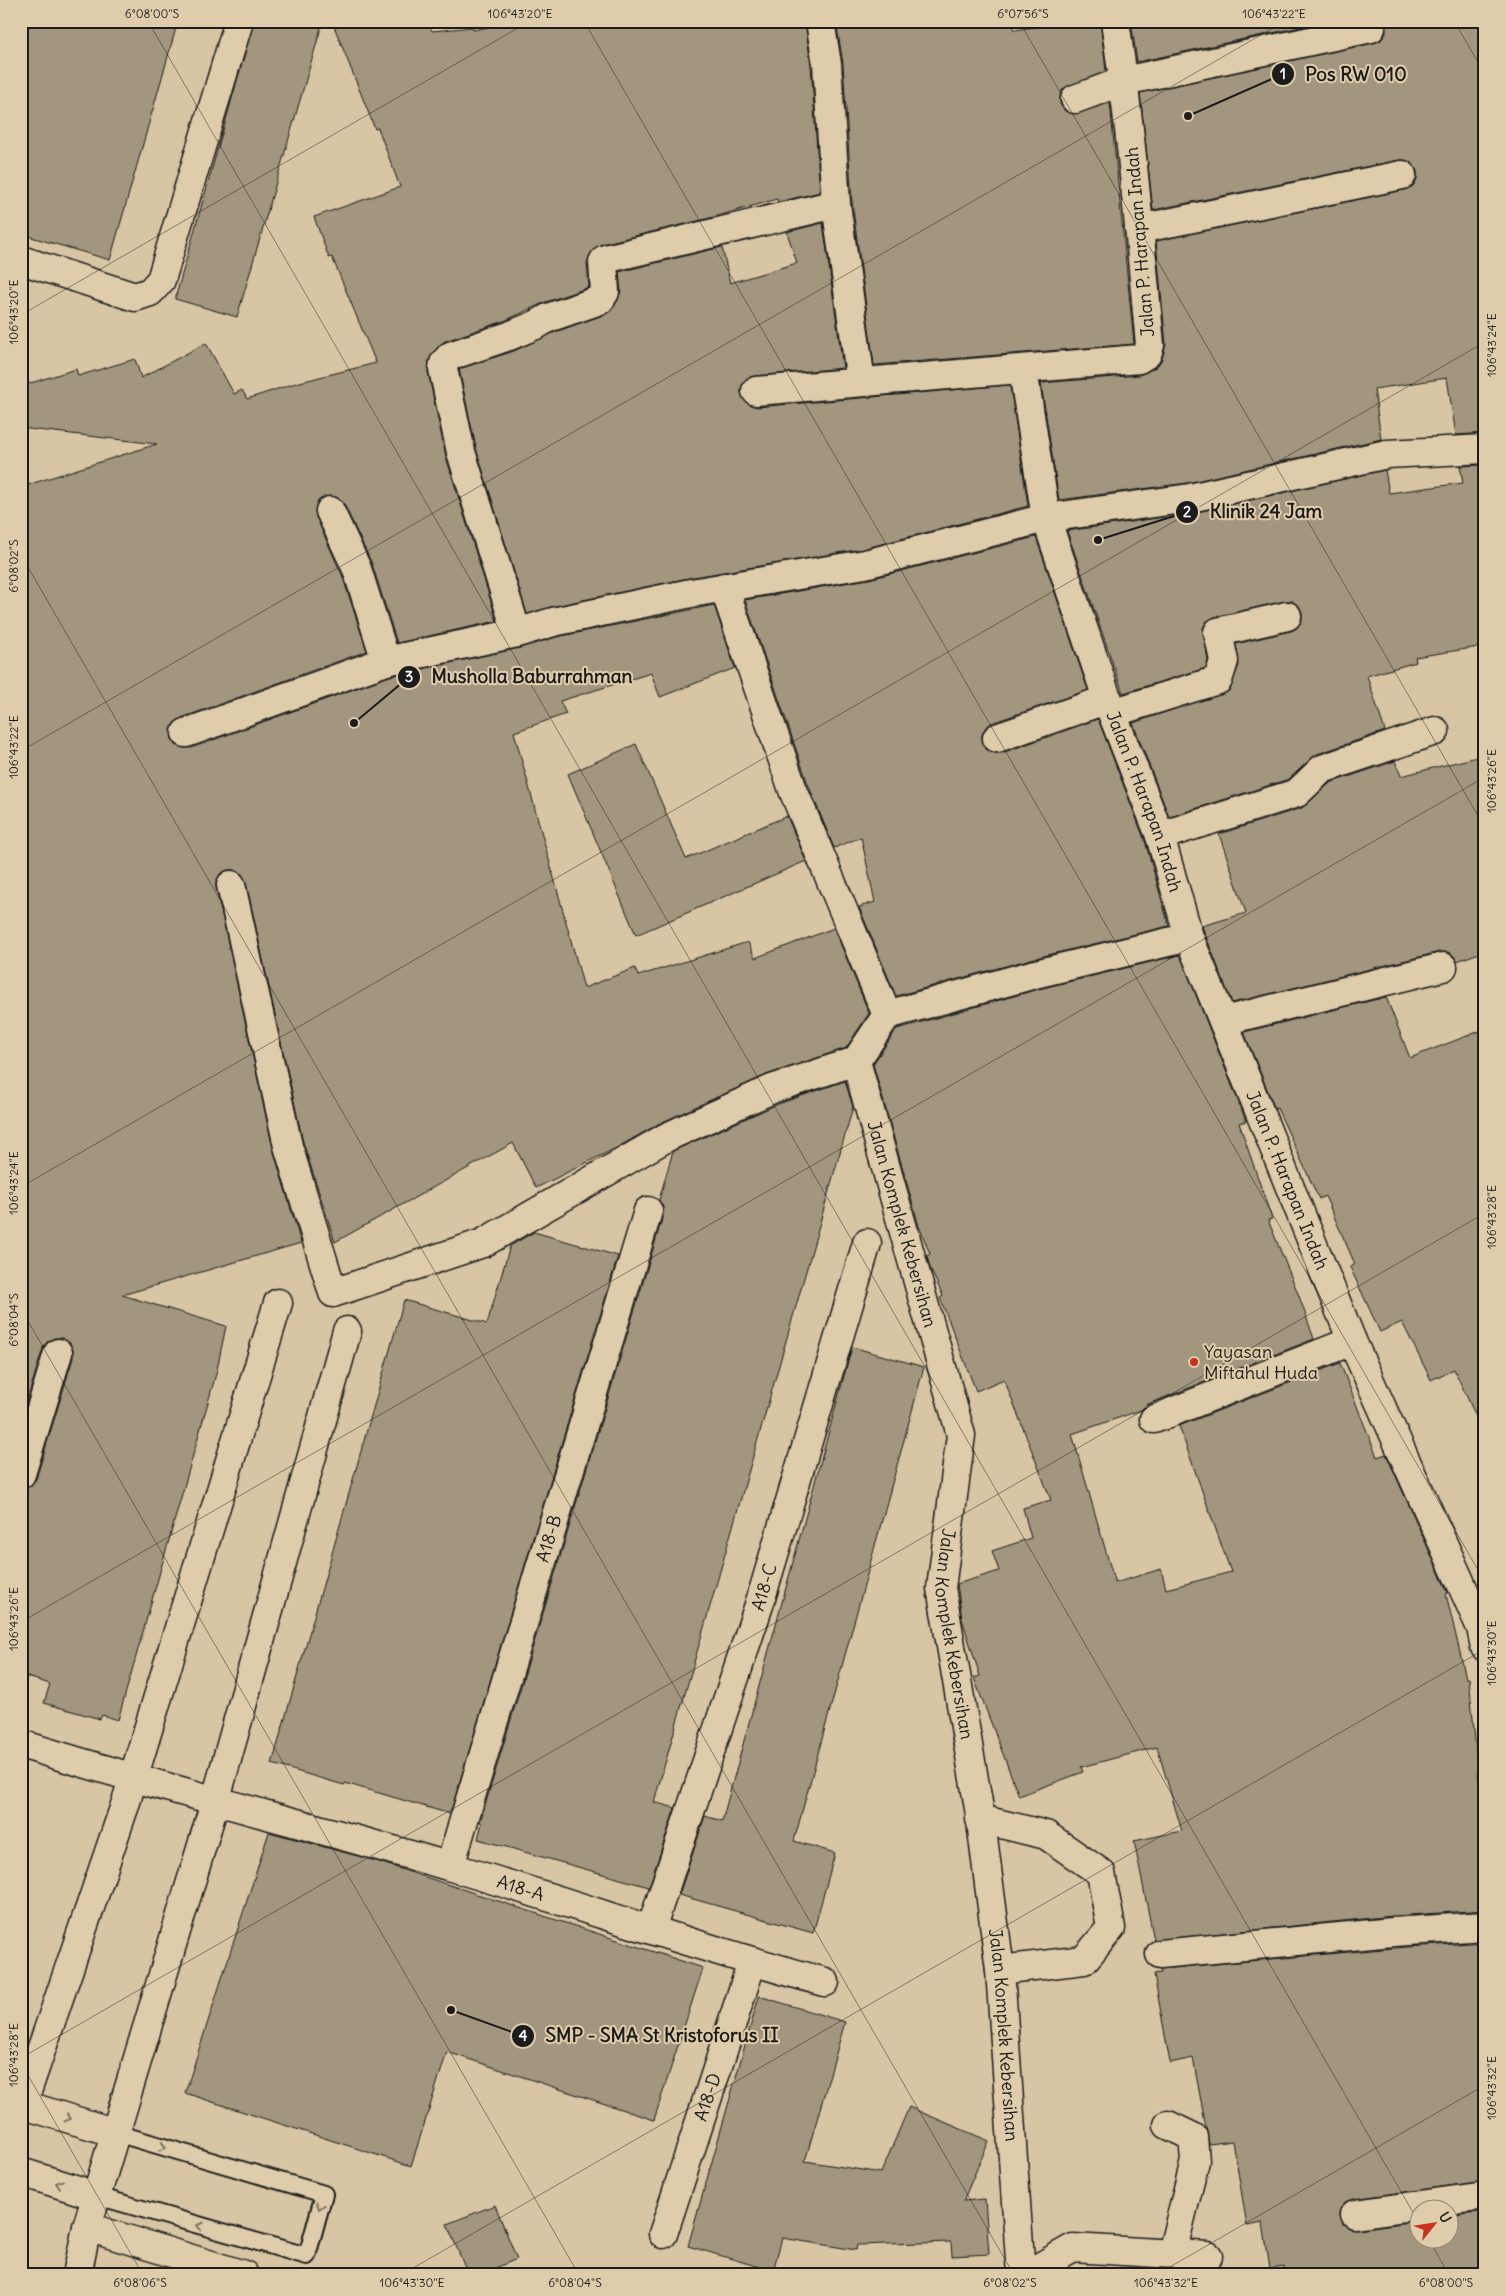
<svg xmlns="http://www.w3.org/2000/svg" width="1506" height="2296" viewBox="0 0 1506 2296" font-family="Delius,sans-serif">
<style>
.building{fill:#a3967f;stroke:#1c1c1c}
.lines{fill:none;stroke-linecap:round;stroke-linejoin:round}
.lane-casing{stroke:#1c1c1c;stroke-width:20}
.street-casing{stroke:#1c1c1c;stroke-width:31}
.lane{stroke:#dfccaa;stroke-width:16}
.street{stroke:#dfccaa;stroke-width:28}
.oneway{stroke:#7e7463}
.ticks{fill:none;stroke:#1c1c1c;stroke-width:1;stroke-opacity:0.45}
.poi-dot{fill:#c8321e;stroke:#dfccaa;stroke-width:2}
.labels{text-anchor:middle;stroke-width:4;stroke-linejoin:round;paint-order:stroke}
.street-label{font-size:18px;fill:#1c1c1c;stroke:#dfccaa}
.poi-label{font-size:18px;fill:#1c1c1c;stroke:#dfccaa;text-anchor:start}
.leader{fill:none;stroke:#1c1c1c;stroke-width:2}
.callout-dot{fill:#1c1c1c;stroke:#dfccaa;stroke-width:2}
.mark-label{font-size:15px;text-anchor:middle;font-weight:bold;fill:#fff}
.callout-label{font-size:19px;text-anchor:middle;font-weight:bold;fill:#1c1c1c;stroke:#dfccaa;stroke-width:4;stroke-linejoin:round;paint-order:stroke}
.neatline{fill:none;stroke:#1c1c1c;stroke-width:2}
.ticks-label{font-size:12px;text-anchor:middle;fill:#1c1c1c}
</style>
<rect width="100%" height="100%" fill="#d7c5a4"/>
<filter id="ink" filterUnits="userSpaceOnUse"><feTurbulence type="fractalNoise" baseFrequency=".02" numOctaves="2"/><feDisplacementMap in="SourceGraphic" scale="10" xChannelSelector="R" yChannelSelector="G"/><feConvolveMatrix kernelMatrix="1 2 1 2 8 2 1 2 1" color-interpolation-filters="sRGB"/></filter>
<g filter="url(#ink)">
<path class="building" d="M21 21H178L110 260 21 234Z
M254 21H323L237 317 175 299Z
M332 21H427L432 31 473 27V30L519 21H805L811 66 820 192 778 202 777 199 714 217 601 244 590 254 587 263 589 287 543 303 504 321 445 341 439 346 429 360 428 372 446 457 497 621 397 643 372 564 344 504 339 498 332 496 324 497 317 502 315 509 316 517 342 575 367 651 181 718 174 723 171 730 172 739 176 745 183 748H191L390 676 520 648 557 637 714 605 735 668 660 697 651 673 560 701 566 714 514 732 584 988 635 968 638 976 748 942 755 958 834 928 869 1013 846 1048 766 1075 660 1123 618 1147 536 1188 513 1143 335 1242 303 1142 246 882 242 874 235 870H227L220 874 216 881V888L273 1149 301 1243 122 1295 226 1326 216 1374 118 1720 102 1715 100 1719 44 1703 50 1684 21 1675V1489L31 1486 36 1479 73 1358V1350L70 1343 62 1338H54L47 1342 43 1348 21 1420V487L157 444 21 428V386L76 369 78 376 135 359 141 378 206 343 234 394 242 390 247 399 296 383 376 363 332 257 329 258 314 217 400 187 378 128 375 129Z
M836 21H1013L1014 30 1079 21H1100L1106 71 1063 89 1060 96V104L1065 111 1073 114 1110 103 1134 344 874 365 852 202 843 63Z
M1131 21H1328L1137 62Z
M1385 21H1485V433L1456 435 1447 378 1374 389 1381 439 1187 483 1059 500 1041 383 1140 375 1156 367 1162 359 1166 344 1156 241 1405 190 1413 186 1417 179V171L1413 164 1406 160H1399L1153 210 1140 93 1374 43 1381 40 1386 33Z
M823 223 843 368 754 376 747 378 742 385 741 393 744 400 750 405 757 407 1010 385 1028 506 862 549 688 578 550 607 527 614 476 448 459 369 514 351 555 332 606 314 613 308 618 300 621 291 619 272 722 247 730 283 797 263 787 232Z
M1485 465V646L1415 657 1416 662 1367 676 1385 731 1317 754 1289 779 1169 817 1133 723 1229 691 1239 665 1236 644 1291 631 1297 628 1302 621V612L1299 606 1292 601H1284L1214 617 1207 621 1203 628 1208 660 1206 668 1123 693 1067 531 1193 513 1385 470 1389 493 1463 483 1460 466Z
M1036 537 1088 690 991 723 985 728 982 735V744L987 750 994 753H1002L1098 719 1145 841 1169 926 1031 959 896 996 859 907 875 902 861 837 834 848 808 784 745 600 869 579Z
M636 744 686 859 787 816 806 861 636 935 568 774Z
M1485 755V951L1457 961 1454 956 1448 952H1439L1232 1003 1202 926 1246 913 1219 834 1302 808 1330 783 1395 761 1401 776Z
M1180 955 1246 1121 1239 1123 1272 1219 1268 1220 1299 1296 1314 1339 1148 1404 1141 1410 1072 1434 1115 1583 1161 1569 1166 1589 1231 1572 1179 1426 1340 1363 1377 1457 1386 1454 1448 1593 1446 1594 1466 1678H1469L1479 1781 1485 1780V1910L1392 1916 1154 1940 1134 1841 1182 1831 1157 1747 1081 1767 1083 1772 1019 1796 974 1678 980 1676 962 1619 957 1584 999 1571 992 1551 1031 1538 1023 1508 1051 1500 1004 1379 976 1391 940 1298 943 1296 930 1268 927 1256 930 1254 919 1226 873 1064 897 1029 1039 989Z
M1386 997 1410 1058 1485 1029V1436L1454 1369 1431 1380 1402 1322 1380 1332 1350 1267 1355 1264 1325 1196 1319 1199 1277 1108 1275 1109 1244 1032Z
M845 1081 853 1107 654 1802 675 1808 649 1887 478 1839 482 1823 480 1822 663 1216V1207L659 1200 673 1151 778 1104Z
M534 1232 618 1256 450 1814 345 1783 344 1785 272 1764 404 1300 487 1324 510 1246Z
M852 1347 924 1367 794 1841 835 1853 813 1933 679 1895 705 1816 722 1821Z
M269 1832 376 1861 703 1968 654 2120 447 2052 411 2166 185 2093Z
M1485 1942V2181L1353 2199 1345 2202 1341 2208 1340 2216 1343 2224 1349 2228 1357 2229 1418 2221V2238H1448V2217L1485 2212V2275H1284V2267L1270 2269 1263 2223 1247 2226 1233 2141 1209 2144 1193 2058 1170 2063 1154 1974 1161 1973 1160 1969 1394 1948Z
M759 1996 845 2022 805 2161 881 2173 909 2107 989 2141 963 2201 985 2199 989 2254 952 2256 951 2242 857 2245 856 2250 782 2238 773 2271 688 2246Z
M495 2205 517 2259 478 2275H468L447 2224Z"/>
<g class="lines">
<g class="lane-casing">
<path id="lane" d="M97 2196 307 2256 324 2194 116 2133"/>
</g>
<g class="street-casing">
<g id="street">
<path d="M820 21 827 64 836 204 861 382"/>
<path d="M1075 99 1124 81 1371 28"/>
<path d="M1139 229 1402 175"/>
<path d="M21 260 135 297 150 292 161 280 239 21"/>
<path id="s1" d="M1023 370 1046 518 1112 713 1160 836 1189 937 1352 1341 1481 1628 1485 1647"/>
<path d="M756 391 1139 359 1147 354 1150 345C1140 237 1131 129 1115 21"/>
<path d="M330 511 357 569 386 661"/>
<path d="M724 587 793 790 887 1015"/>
<path d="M517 633 461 452 443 369 444 363 450 356 509 336 538 324 548 318 600 300 605 292 603 262 605 259 836 204"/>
<path d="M1112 713 1218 680 1224 661 1218 632 1287 616"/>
<path d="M186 733 386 661 517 633 553 622 691 593 865 564 1046 518 1190 498 1387 454 1485 449"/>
<path d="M997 738 1108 699"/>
<path d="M1160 836 1297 793 1322 769 1435 731"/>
<path d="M231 885 288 1146 333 1293 483 1243 667 1137 772 1089 856 1061"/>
<path id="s2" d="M887 1015 856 1061 961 1435 941 1588 980 1814 1000 1970 1021 2275"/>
<path d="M887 1015 1035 974 1189 937"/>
<path d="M1223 1021 1443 967"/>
<path d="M1154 1419 1352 1341"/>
<path d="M21 1474 58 1353"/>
<path id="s3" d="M21 1744C163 1789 308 1824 451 1867 576 1904 699 1948 825 1982"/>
<path d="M980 1819 1046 1835 1101 1873 1111 1928 1084 1960 1000 1970"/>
<path id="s4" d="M450 1866 648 1211"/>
<path id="s5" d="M651 1929 759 1605 867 1243"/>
<path d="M1160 1954 1393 1932 1485 1926"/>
<path d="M21 2104 116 2133"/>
<path d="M21 2109 125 1805 278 1303"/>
<path d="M1168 2125 1193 2137 1195 2161 1172 2253"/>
<path d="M21 2172 97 2196"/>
<path d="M1355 2214 1485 2196"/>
<path d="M87 2227 244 2275"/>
<path id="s6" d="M663 2234 752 1962"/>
<path d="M1021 2274 1040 2267 1073 2248 1208 2256"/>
<path d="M77 2275 87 2227 215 1802 347 1331"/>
</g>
</g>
<use href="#lane" class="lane"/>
<use href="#street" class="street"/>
</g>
<defs><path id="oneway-chevron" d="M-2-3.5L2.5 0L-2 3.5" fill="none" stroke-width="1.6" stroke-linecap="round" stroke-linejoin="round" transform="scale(1.25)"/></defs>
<g class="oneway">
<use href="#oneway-chevron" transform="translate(68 2118) rotate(17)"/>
<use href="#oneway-chevron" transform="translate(163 2147) rotate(16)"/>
<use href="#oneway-chevron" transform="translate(59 2184) rotate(-162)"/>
<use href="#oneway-chevron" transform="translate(320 2206) rotate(105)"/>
<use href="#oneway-chevron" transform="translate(200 2226) rotate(-164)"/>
</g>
</g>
<path class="ticks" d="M148 21 1418 2221M584 21 1485 1582M1019 21 1485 828M1454 21 1485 74M21 315 530 21M21 555 1014 2275M21 751 1285 21M21 1187 1485 342M21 1309 579 2275M21 1622 1485 777M21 2058 1485 1213M21 2063 143 2275M1428 2238 1449 2275M401 2275 1485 1649M1156 2275 1485 2085"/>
<circle class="poi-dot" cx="1194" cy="1362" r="5"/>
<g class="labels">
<g class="street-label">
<text transform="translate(1140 242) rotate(-95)" y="6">Jalan P. Harapan Indah</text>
<text dy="6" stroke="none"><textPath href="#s1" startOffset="450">Jalan P. Harapan Indah</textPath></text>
<text dy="6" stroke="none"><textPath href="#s1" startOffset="855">Jalan P. Harapan Indah</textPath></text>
<text dy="6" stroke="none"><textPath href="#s2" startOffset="225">Jalan Komplek Kebersihan</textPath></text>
<text dy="6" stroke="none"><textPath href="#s4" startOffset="342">A18-B</textPath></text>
<text dy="6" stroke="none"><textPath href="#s5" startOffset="360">A18-C</textPath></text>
<text dy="6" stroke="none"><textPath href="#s2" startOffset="645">Jalan Komplek Kebersihan</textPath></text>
<text dy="6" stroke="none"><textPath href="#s3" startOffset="520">A18-A</textPath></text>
<text dy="6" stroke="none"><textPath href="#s2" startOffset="1050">Jalan Komplek Kebersihan</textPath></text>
<text dy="6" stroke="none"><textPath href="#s6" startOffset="144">A18-D</textPath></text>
</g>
<g class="poi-label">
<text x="1204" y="1358">Yayasan<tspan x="1204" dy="21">Miftahul Huda</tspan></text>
</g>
</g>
<path class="leader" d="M1188 116L1283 74M1098 540L1187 512M354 723L409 677M451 2010L523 2036"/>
<g class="callout-dot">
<circle cx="1188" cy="116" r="5"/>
<circle cx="1098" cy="540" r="5"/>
<circle cx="354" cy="723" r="5"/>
<circle cx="451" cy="2010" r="5"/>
<circle cx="1283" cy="74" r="12"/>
<circle cx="1187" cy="512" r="12"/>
<circle cx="409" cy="677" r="12"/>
<circle cx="523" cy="2036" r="12"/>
</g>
<g class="mark-label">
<text x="1283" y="79">1</text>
<text x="1187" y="517">2</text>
<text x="409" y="682">3</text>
<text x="523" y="2041">4</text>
</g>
<g class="callout-label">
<text x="1356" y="81">Pos RW 010</text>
<text x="1266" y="518">Klinik 24 Jam</text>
<text x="532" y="683">Musholla Baburrahman</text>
<text x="662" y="2042">SMP - SMA St Kristoforus II</text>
</g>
<rect width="1506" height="2296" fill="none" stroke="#dfccaa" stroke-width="55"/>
<g transform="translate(1434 2224) rotate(60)"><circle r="24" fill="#dfccaa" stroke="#918671"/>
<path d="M0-4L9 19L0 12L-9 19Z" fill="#c8321e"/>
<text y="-8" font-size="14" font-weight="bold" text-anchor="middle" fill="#1c1c1c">U</text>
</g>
<rect x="28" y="28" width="1450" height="2240" class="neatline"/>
<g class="ticks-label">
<text x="152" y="18">6°08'00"S</text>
<text x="520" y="18">106°43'20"E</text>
<text x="1023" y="18">6°07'56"S</text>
<text x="1274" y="18">106°43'22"E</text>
<text transform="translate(14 312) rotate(-90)" y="4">106°43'20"E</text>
<text transform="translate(1492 345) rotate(-90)" y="4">106°43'24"E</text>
<text transform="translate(14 566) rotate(-90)" y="4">6°08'02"S</text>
<text transform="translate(14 747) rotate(-90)" y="4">106°43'22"E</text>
<text transform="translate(1492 781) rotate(-90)" y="4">106°43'26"E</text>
<text transform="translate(14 1183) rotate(-90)" y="4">106°43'24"E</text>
<text transform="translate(1492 1217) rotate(-90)" y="4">106°43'28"E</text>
<text transform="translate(14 1320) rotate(-90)" y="4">6°08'04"S</text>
<text transform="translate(14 1619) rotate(-90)" y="4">106°43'26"E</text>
<text transform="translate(1492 1653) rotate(-90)" y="4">106°43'30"E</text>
<text transform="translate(14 2055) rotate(-90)" y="4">106°43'28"E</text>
<text transform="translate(1492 2088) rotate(-90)" y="4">106°43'32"E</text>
<text x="140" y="2287">6°08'06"S</text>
<text x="412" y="2287">106°43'30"E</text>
<text x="575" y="2287">6°08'04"S</text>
<text x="1010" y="2287">6°08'02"S</text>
<text x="1166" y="2287">106°43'32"E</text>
<text x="1446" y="2287">6°08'00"S</text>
</g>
</svg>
